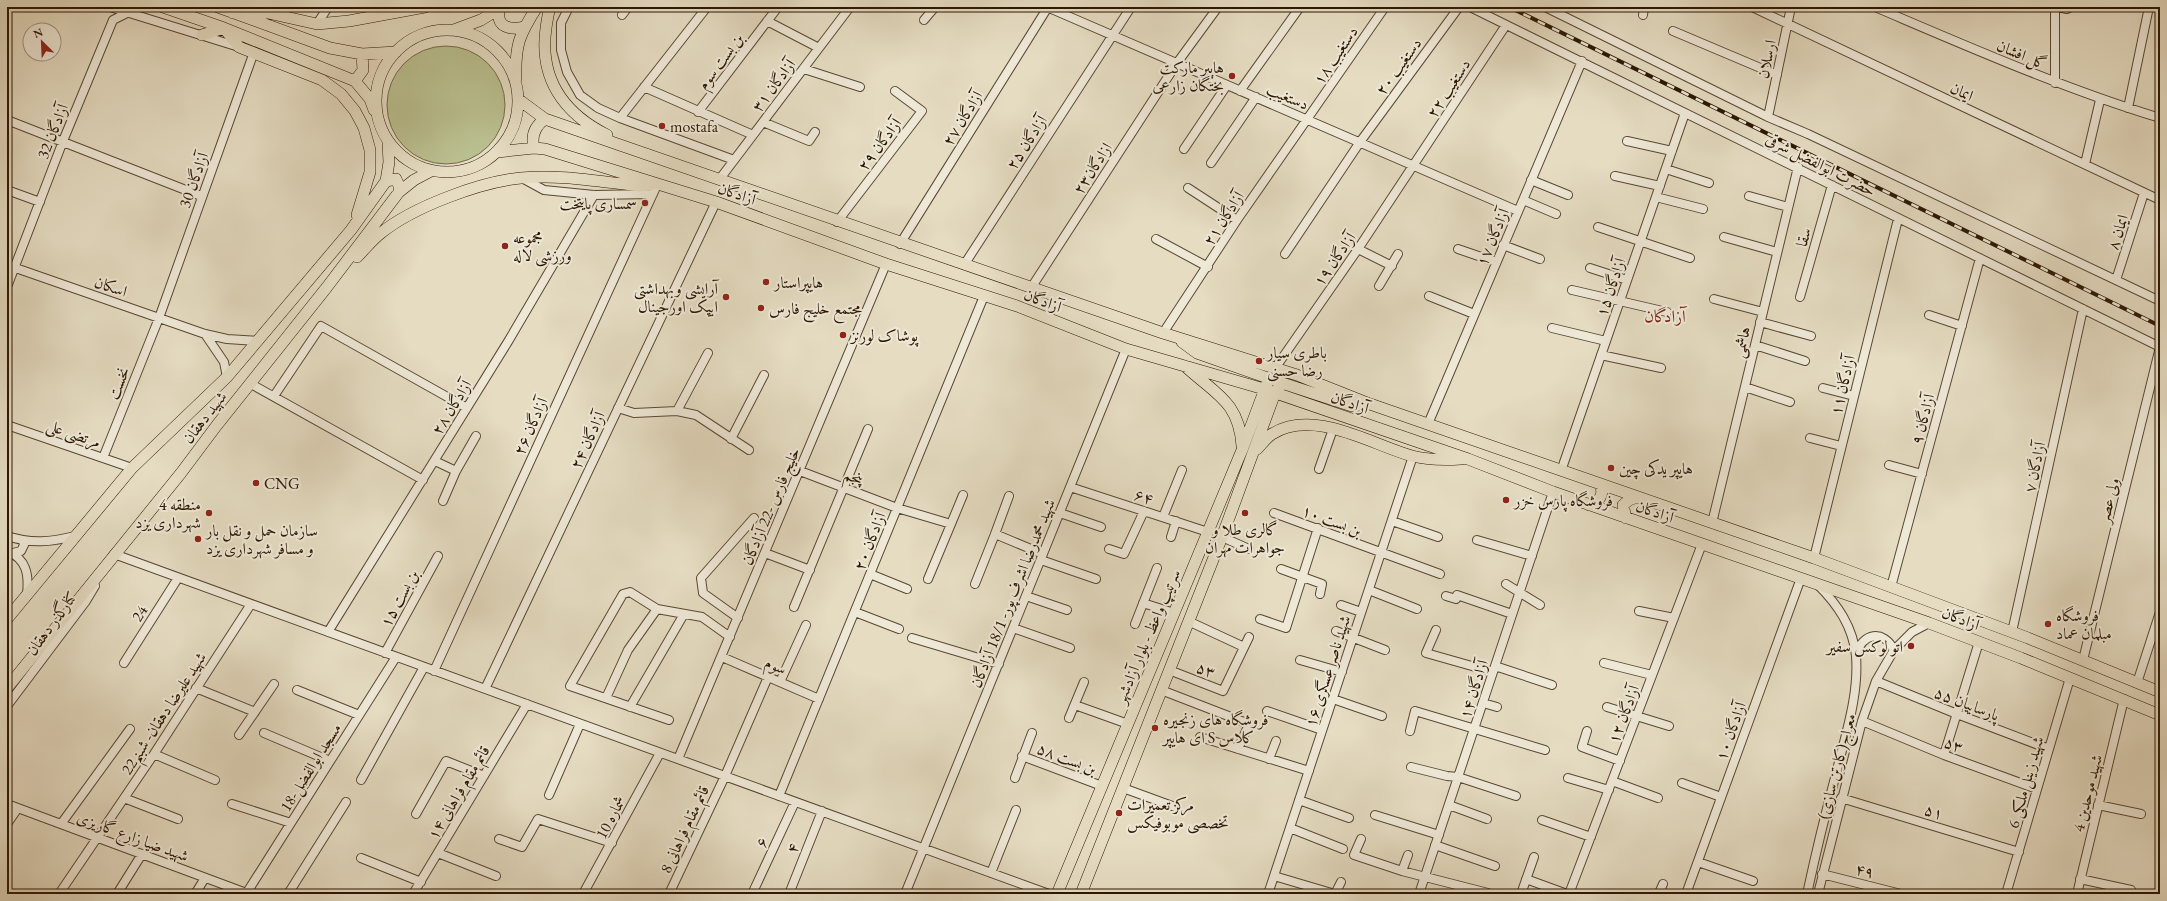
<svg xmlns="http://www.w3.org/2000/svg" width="2167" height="901" viewBox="0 0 2167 901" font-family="'EB Garamond',Amiri,serif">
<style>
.green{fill:#babf8f;stroke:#736b48}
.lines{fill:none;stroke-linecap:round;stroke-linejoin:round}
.minor-casing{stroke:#5a4832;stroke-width:10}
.major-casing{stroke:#2c1702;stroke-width:12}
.minor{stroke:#eee8d7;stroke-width:8}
.major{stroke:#e5dcc2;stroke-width:11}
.rail-casing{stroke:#2c1702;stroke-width:4}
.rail{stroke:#eee8d7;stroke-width:2.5;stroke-dasharray:8;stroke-linecap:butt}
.poi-dot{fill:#8f2418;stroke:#eee8d7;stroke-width:1.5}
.labels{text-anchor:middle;stroke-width:4;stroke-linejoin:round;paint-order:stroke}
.street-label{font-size:16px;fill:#2c1702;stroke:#eee8d7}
.poi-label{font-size:16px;fill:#2c1702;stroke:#eee8d7;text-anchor:start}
.neighbourhood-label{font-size:17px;fill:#7a1f14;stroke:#eee8d7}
</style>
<rect width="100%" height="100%" fill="#e5dcc2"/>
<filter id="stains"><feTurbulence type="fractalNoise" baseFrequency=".005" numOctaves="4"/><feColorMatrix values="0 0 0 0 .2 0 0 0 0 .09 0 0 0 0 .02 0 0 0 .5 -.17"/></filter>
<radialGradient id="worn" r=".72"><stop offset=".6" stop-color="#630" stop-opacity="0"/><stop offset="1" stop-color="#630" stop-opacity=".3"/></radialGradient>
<path class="green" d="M387 105a59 59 0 1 1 118 0a59 59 0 1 1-118 0Z"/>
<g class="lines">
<g class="minor-casing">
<path id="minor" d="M110 7 239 47
M569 7 561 23V50L567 72 580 95 598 108 620 118 734 160
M1047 7 1518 211
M1470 7 2160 347
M1545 7 1768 117 1808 134 2160 301
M1752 7 2160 200
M1875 7C1969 47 2062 88 2160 118
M2055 7V83
M2058 7 2067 9 2071 7
M622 15 628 7
M1643 15 1644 7
M924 20 935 7
M767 21 819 48
M317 24 328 7
M1673 31 1777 75
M804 69 860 87
M644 87 753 135
M1240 91 1300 7
M2128 108 2149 7
M698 112 778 7
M1768 117 1791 7
M620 118 707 7
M7 120 201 196
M763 122 809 141 815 132
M1627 141 1672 151
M1184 149 1227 85
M1211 163 1256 97
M2085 164 2100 100
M1666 169 1709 183
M1615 176 1660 186
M522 178 544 190 594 195 652 194
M719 180 850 7
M1531 180 1568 195
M1188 188 1237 220
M7 190 40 202
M1749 196 1788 207
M1656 197 1703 209
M1523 200 1556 214
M837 222 922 111 895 91
M1598 227 1690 258
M1724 237 1777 252
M1156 239 1208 267
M900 244 1048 7
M1503 245 1540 259
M1358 249 1392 266
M1458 249 1496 262
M1285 254 1360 142 1459 7
M7 265 205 334 227 339 258 341
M964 265 1131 7
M1590 268 1627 280
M2116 280 2144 193
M1379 286 1398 254
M7 287 63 141 113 20 127 13
M1031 288 1177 63 1218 7
M1572 290 1667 312
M1429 296 1474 314
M1800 297 1832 185
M1714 299 1763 312
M1929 315 1962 326
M1760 322 1811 336
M1552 328 1606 341
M1163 333 1237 220 1385 7
M205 334 224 362 227 377
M1755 345 1805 361
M1601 355 1661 368
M1276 367 1358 249 1506 25
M251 384 423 480
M1745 387 1790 402
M1823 388 1854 396
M274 396 321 326 467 408
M618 408 634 413 677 411 696 415 749 450
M677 411 708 353
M1428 424 1582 61
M7 425 132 468
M1810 438 1841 446
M731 439 764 375
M103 458 159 318 254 52
M435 461 456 471 476 436
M1889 465 1922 474
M1319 469 1333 429
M800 471 897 508 951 524 963 495
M1561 471 1685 113
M1070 487 1208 532
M1009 496 995 534 1043 554
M443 501 456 471
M1060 513 1101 527
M1274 513 1440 574
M1163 517 1182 470
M1392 521 1438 537
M1712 523 1798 167
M7 536C31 544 51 542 75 536
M1171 537 1176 521
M1222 537 1249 549
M1477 540 1532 556
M1109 549 1124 554 1144 511
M7 551C27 559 29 575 27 594
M13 553 21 551 24 545 23 541
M765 553 810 570
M112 557 114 554 1049 894
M1814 558 1898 219
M1041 560 1096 579
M1281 569 1322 584 1320 594
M870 574 907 589
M928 579 951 524
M975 584 995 534
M1506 584 1540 605
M1891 587 1980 258
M1369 590 1417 609
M1026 596 1067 610
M1446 596 1456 599 1457 595 1512 614
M1143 603 1174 613
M1341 605 1361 612
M794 607 868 429
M1639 611 1674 618
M855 612 899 629
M738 618 703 593 701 578 754 518
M1260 619 1286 628 1318 528
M1188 621 1244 647
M1135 624 1157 568
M1013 628 1070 648
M1436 630 1426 653 1493 672
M1336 631 1385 650
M328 632 509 340 594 195
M2012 632 2083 309
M912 638 999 664
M385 653 438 556
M1856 654C1863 633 1883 629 1894 650
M722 657 819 699
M1300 660 1342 672
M2083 660 2160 347
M124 663 178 578
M1604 663 1652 675
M1495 666 1552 685
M1169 670 1223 691 1249 637
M434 671 657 185
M1876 681 1957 714 2049 749
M780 682 806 625
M2137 683 2160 612
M196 688 255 712
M485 689 716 202
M297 690 359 715
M1161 690 1249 724 1238 749
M606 698 628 650 657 609
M1333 699 1382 716
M1483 703 1497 707
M1075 705 1128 724
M7 706 86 601 95 586
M630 707 684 614
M1607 707 1669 726
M1267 711 1322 730
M1069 718 1084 682
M669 720 570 686 623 594 630 592 657 609 702 617 730 637
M1862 721 1944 755 2037 789
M1410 731 1415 711 1545 750
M1587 731 1582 747 1620 761
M264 733 330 761
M239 735 274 684
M1200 737 1309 771
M154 754 215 780
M1944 755 1979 642
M1022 756 1102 786
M678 759 886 264
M1269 759 1276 741
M1411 767 1447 776 1458 777 1516 796
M1015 778 1032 733
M1568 778 1609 790
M361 780 424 667
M1612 781 1658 798
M1682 783 1721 797
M1123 788 1175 807
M549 795 580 724
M779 796 984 296
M124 798 178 819
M1841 798 2019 852
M1299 800 1349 818
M7 804 249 894
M232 804 291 823
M1449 805 1487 819
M2098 805 2141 814
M416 814 446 761 484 776
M1375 815 1439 835
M1542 820 1591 837
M7 824 18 808
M61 824 130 729
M1290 828 1343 849
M499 839 522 847 538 819 612 843
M1361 839 1354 855 1402 871 1488 893
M1435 845 1495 866
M438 853 496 876
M361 858 421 882
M1698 862 1753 881
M1402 871 1408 855
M991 873 1016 810
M1822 874 1901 894
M1274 876 1335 894 1341 882
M1526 879 1567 894
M2080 879 2131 890
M59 894 154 754 251 604
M117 894 142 854
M195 894 205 878
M246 894 396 657
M288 894 346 802
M413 894 527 704
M583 894 660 753
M669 894 725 776 768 677
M752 894 795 802
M789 894 822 811
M905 894 1126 349
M1268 894 1413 456
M1419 894 1553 492
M1521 894 1534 857
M1569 894 1702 544
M1661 894 1659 893 1663 884
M1686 894 1801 578
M1807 894C1816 852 1826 811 1837 770 1846 733 1859 694 1856 656 1853 627 1838 605 1818 585
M1818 894 1862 721 1876 681 1894 650 1912 632 1929 623
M2006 894 2070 678
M2077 894 2124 699"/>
</g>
<g class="major-casing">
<path id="major" d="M163 7 224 28 355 81 370 99 374 110
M218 7 330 48 362 54 396 52
M550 7C548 14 547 21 546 28 539 78 563 113 607 135
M499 10C496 28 511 30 524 27
M233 13H268L317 24 349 21 425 7
M454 30 481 20 502 7
M376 101a71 71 0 1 1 142 0a71 71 0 1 1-142 0Z
M202 35 224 28 239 47 322 80 341 94 355 111 364 128 370 150V172L357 215
M516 79C515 45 519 35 537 7
M355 81 363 70 362 54
M518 99 545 119 1163 333 1297 375 1370 404 1814 558 2028 638 2160 692
M534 148C531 136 535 126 545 119
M497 152 534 148 545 149 716 202 886 264 1017 306 1126 349 1264 389 1468 459 1553 492 1929 623 2021 658 2160 715
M386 181 396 179 399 186V192
M357 257C365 249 372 240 381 233 413 207 480 182 521 178 560 174 601 182 640 186L650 185
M1182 342 1197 353 1282 383 1352 406 1368 404
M1185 366C1215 394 1239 401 1242 446
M1257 449C1262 444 1267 437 1272 434 1314 408 1370 444 1412 456 1428 460 1445 460 1461 459
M1589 505C1599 502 1605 495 1600 484
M1626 518 1623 505 1629 500 1637 497
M7 619 132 468 227 377 351 230 386 181 389 162 388 143
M7 688 181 473 217 425 327 287 399 192 414 180 431 171
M1057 894 1242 450 1269 378
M1081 894 1222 537 1275 393 1282 383"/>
</g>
<use href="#minor" class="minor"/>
<use href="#major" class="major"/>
<g class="rail-casing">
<path id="rail" d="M1509 7 2160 326"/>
</g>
<use href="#rail" class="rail"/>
</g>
<g class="poi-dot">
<circle cx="1232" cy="76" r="4"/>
<circle cx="662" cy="126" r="4"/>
<circle cx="645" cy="203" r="4"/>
<circle cx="505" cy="246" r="4"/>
<circle cx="766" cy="282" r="4"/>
<circle cx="726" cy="297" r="4"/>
<circle cx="761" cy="308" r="4"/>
<circle cx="843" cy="335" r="4"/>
<circle cx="1259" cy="361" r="4"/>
<circle cx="1611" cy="468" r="4"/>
<circle cx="256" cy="483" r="4"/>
<circle cx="1506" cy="500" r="4"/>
<circle cx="209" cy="513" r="4"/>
<circle cx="1245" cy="513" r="4"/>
<circle cx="198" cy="539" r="4"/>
<circle cx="2048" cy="624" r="4"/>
<circle cx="1911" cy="646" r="4"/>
<circle cx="1155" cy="728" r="4"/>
<circle cx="1119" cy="813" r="4"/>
</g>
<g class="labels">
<g class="street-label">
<text transform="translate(2022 54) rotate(23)" y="6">گل افشان</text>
<text transform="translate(1335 55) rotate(-56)" y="6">دستغیب ۱۸</text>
<text transform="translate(1766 59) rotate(-78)" y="6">ارسلان</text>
<text transform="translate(720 61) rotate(-53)" y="6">بن بست سوم</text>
<text transform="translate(1398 66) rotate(-54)" y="6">دستغیب ۲۰</text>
<text transform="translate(773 85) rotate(-53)" y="6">۳۱ آزادگان</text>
<text transform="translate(1448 88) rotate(-57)" y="6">دستغیب ۲۲</text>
<text transform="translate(1962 91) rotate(25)" y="6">ایمان</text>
<text transform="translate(1288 96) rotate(23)" y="6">دستغیب</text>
<text transform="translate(962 118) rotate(-58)" y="6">۲۷ آزادگان</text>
<text transform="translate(52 131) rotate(-68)" y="6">آزادگان 32</text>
<text transform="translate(1026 142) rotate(-57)" y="6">۲۵ آزادگان</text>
<text transform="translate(879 144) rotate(-53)" y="6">۲۹ آزادگان</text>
<text transform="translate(1821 164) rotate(27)" y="6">حضرت ابوالفضل شرقی</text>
<text transform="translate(1092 168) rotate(-57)" y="6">۲۳ازادگان</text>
<text transform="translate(193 180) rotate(-70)" y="6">آزادگان 30</text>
<text transform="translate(737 193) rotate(19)" y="6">آزادگان</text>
<text transform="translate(1223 218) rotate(-57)" y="6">۲۱ آزادگان</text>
<text transform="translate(2117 232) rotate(-72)" y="6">ایمان ۸</text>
<text transform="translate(1492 237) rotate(-67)" y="6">۱۷ آزادگان</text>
<text transform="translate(1803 237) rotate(-74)" y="6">سقا</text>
<text transform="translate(1334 259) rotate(-55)" y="6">۱۹ آزادگان</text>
<text transform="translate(111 286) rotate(19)" y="6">اسکان</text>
<text transform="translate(1610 287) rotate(-71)" y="6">۱۵ آزادگان</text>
<text transform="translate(1043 300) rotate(21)" y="6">آزادگان</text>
<text transform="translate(1741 342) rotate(-77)" y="6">هاشمی</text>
<text transform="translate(118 383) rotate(-68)" y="6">نخست</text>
<text transform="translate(1842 385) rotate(-76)" y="6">۱۱ آزادگان</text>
<text transform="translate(1350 402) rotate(19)" y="6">آزادگان</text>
<text transform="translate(451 407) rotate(-58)" y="6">۲۸ آزادگان</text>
<text transform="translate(204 417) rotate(-52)" y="6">شهید دهقان</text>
<text transform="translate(1922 419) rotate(-75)" y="6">۹ آزادگان</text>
<text transform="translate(530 426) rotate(-66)" y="6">۲۶ آزادگان</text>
<text transform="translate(74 433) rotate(19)" y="6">مرتضی علی</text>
<text transform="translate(587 440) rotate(-65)" y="6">۲۴ آزادگان</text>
<text transform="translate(2034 467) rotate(-78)" y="6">۷ آزادگان</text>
<text transform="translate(854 476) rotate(21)" y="6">پنجم</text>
<text transform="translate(1144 496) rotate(18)" y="6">۶۴</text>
<text transform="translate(2108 500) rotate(-76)" y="6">ولی عصر</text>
<text transform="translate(770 506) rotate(-67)" y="6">خلیج فارس -22 آزادگان</text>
<text transform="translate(1655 511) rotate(19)" y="6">آزادگان</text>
<text transform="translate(1332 520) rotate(21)" y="6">بن بست ۱۰</text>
<text transform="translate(869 541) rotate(-68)" y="6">۲۰ آزادگان</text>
<text transform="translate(1012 593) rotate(-68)" y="6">شهید محمدرضا اشرف پور- 18/1 آزادگان</text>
<text transform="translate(399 598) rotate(-61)" y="6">بن بست ۱۵</text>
<text transform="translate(139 613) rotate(-58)" y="6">24</text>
<text transform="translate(1961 618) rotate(21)" y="6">آزادگان</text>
<text transform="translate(51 623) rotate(-54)" y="6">کنارگذر دهقان</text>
<text transform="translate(1147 636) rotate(-67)" y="6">سرتیپ واعظ - بلوار آزادشهر</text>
<text transform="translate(776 665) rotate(23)" y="6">سوم</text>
<text transform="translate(1206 669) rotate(20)" y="6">۵۳</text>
<text transform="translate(1327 671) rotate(-72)" y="6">۱۶ شهید ناصر عسگری</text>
<text transform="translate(1473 689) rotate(-72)" y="6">۱۴ آزادگان</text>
<text transform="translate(1967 703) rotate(21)" y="6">پارساییان ۵۵</text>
<text transform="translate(163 713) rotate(-57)" y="6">شهید علیرضا دهقان- شبنم22</text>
<text transform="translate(1623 714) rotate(-69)" y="6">۱۲ آزادگان</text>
<text transform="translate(1730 731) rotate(-70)" y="6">۱۰ آزادگان</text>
<text transform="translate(1954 744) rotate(21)" y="6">۵۳</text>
<text transform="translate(1067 758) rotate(21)" y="6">بن بست ۵۸</text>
<text transform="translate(1836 766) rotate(-75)" y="6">معراج(کارتن سازی)</text>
<text transform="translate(310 767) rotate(-58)" y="6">مسجد ابوالفضل-18</text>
<text transform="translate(2025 782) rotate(-74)" y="6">6 شهید زینل ملکی</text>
<text transform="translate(458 792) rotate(-59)" y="6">۱۴ قائم مقام فراهانی</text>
<text transform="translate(2087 793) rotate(-76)" y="6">4 شهید موحدین</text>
<text transform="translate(1934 811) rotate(17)" y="6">۵۱</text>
<text transform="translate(610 817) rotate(-62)" y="6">شماره 10</text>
<text transform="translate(684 829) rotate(-65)" y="6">8 قائم مقام فراهانی</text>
<text transform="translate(133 836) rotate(20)" y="6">شهید ضیا زارع گاریزی</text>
<text transform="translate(761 842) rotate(-65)" y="6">۶</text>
<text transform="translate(792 848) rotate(-68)" y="6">۴</text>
<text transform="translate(1865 870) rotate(14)" y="6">۴۹</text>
</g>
<g class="poi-label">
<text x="1224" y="73" text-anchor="end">هاپیر مارکت<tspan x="1224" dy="18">بختگان زارعی</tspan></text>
<text x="670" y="132">mostafa</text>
<text x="637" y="209" text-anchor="end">سمساری پایتخت</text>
<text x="513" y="243">مجموعه<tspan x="513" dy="18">ورزشی لاله</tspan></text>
<text x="774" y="288">هایپراستار</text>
<text x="718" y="294" text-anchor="end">آرایشی وبهداشتی<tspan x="718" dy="18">ایپک اورجینال</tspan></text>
<text x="769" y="314">مجتمع خلیج فارس</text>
<text x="851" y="341">پوشاک لورنز</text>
<text x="1267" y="358">باطری سیار<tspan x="1267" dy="18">رضا حسنی</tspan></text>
<text x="1619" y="474">هایپر یدکی چین</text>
<text x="264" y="489">CNG</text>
<text x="1514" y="506">فروشگاه پارس خزر</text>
<text x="201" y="510" text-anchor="end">منطقه 4<tspan x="201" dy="18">شهرداری یزد</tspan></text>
<text x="1245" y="535" text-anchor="middle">گالری طلا و<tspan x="1245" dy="18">جواهرات مهران</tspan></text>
<text x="206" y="536">سازمان حمل و نقل بار<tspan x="206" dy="18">و مسافر شهرداری یزد</tspan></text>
<text x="2056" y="621">فروشگاه<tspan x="2056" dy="18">مبلمان عماد</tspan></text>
<text x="1903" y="652" text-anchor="end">اتو لوکس سفیر</text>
<text x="1163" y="725">فروشگاه های زنجیره<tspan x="1163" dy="18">ای هایپر S کلاس</tspan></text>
<text x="1127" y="810">مرکز تعمیرات<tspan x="1127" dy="18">تخصصی موبوفیکس</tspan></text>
</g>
<g class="neighbourhood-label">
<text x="1665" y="322">آزادگان</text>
</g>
</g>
<rect width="2167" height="901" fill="none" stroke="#e5dcc2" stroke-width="24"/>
<rect x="8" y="8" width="2151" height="885" fill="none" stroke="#2c1702" stroke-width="2"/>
<rect x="12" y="12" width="2143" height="877" fill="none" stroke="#2c1702"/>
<g transform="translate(42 42) rotate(336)"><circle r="19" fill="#eee8d7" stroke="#a09482"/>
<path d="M0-3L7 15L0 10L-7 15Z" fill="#8f2418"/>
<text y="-6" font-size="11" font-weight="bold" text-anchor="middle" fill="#2c1702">N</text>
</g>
<rect width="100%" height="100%" filter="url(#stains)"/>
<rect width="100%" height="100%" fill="url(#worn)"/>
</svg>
